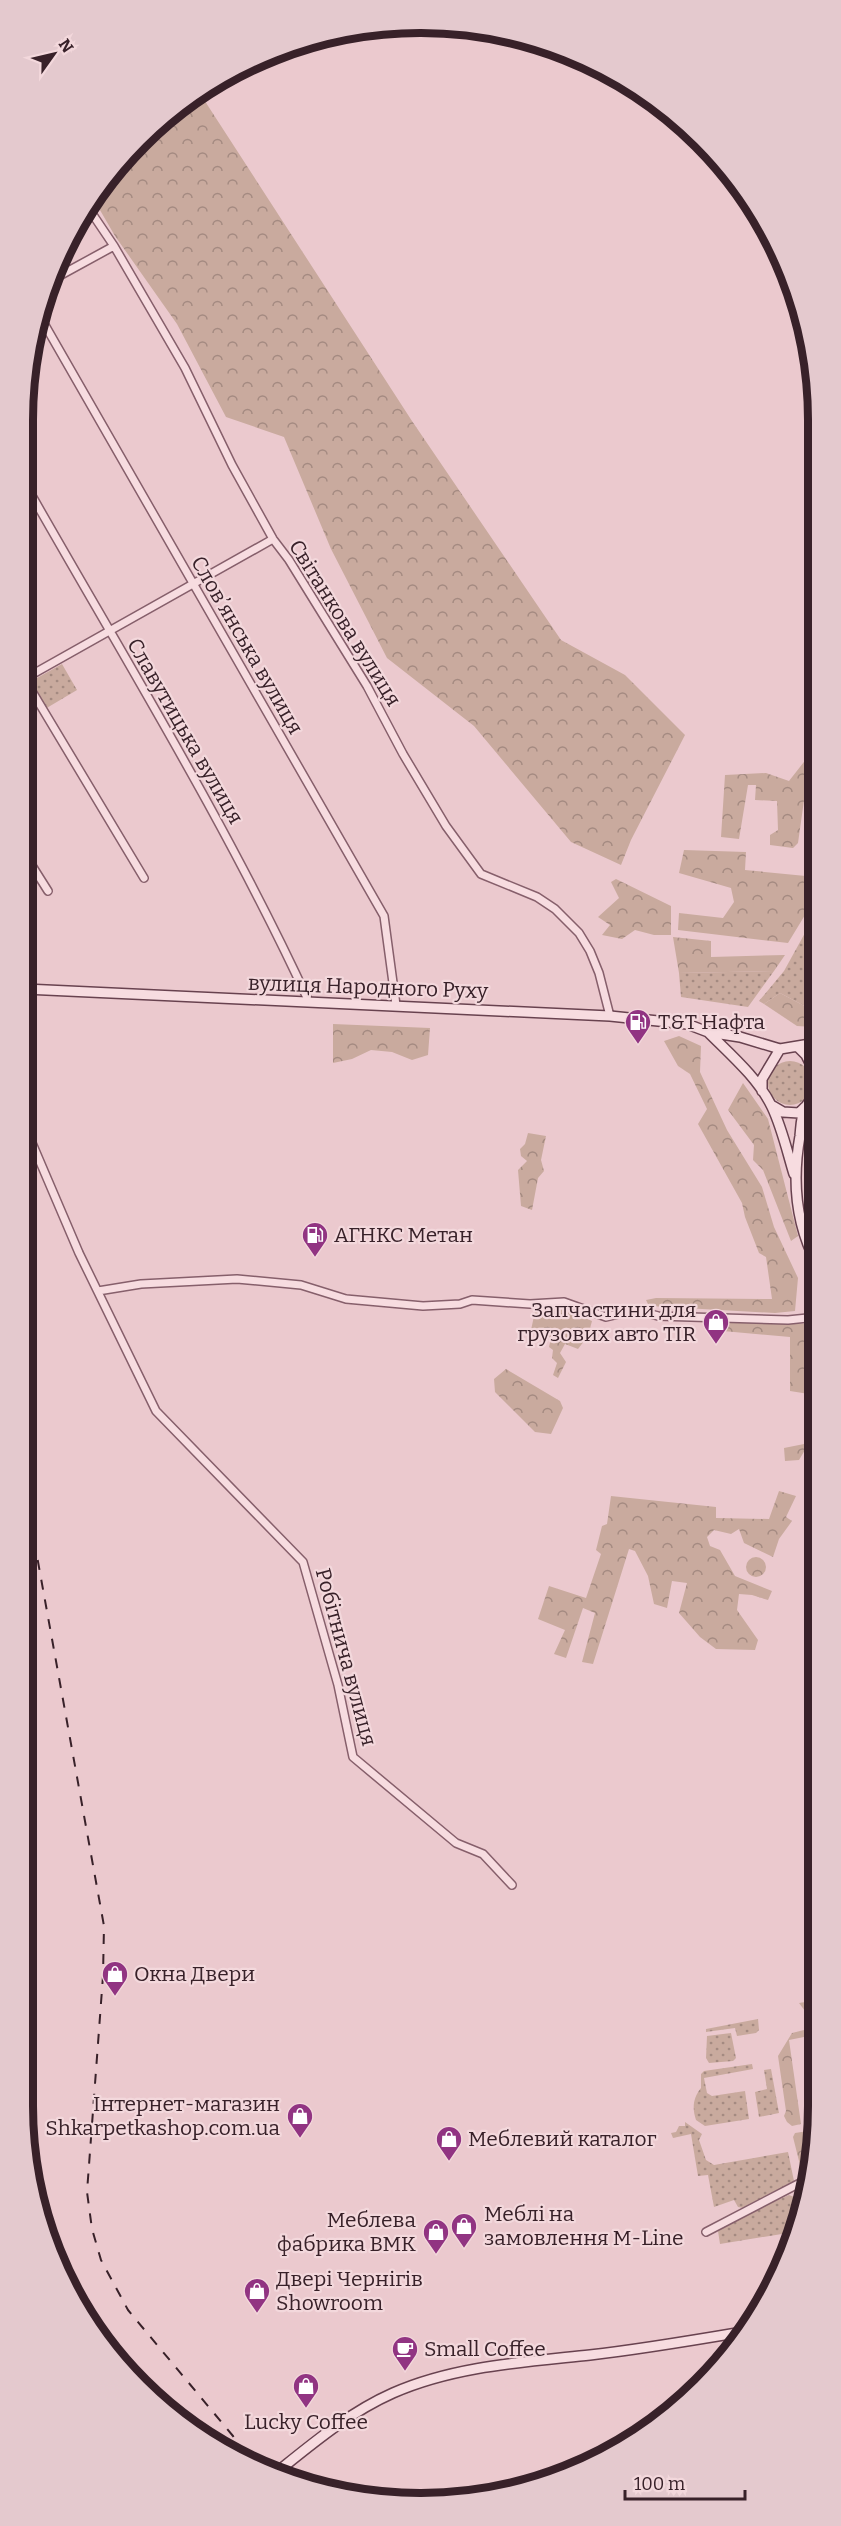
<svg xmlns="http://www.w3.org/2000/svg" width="841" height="2526" viewBox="0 0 841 2526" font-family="Bitter,serif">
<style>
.green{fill:url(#green-dots)}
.forest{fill:url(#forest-crowns)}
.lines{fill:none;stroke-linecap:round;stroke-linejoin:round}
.street-casing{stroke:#865f6b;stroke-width:10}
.secondary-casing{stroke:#68424f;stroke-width:12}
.street{stroke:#f7dce0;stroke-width:7}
.secondary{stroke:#f7dce0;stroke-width:9}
.rail{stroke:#382129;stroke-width:2;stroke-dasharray:10 10;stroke-linecap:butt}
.labels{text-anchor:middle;stroke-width:4.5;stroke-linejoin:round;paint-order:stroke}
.street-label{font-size:21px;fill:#382129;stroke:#f3d8dc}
.poi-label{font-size:21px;fill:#382129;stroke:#f3d8dc;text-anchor:start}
.rim{fill:none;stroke:#382129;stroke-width:8}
</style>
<defs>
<pattern id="green-dots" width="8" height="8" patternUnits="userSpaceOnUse" patternTransform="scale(1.5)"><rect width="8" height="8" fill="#c9aa9e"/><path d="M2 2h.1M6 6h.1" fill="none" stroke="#a48a81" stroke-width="1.8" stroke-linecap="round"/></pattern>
<pattern id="forest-crowns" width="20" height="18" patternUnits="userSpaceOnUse" patternTransform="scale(1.5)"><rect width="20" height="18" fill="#c9aa9e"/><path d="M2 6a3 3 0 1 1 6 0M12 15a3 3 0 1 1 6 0" fill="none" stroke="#a48a81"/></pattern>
</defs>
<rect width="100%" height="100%" fill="#ebc9ce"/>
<path class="green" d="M62 664 77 690 45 709 33 685 37 678Z
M816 913V1012L780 993 764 1004 759 1001 784 971Z
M774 971 748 1007 681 997 679 973Z
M768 1083a22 22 0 1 1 44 0a22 22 0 1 1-44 0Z
M818 2000V2027H817L799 2003Z
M758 2019 759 2030 756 2033 737 2036 735 2028 706 2032V2029Z
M731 2033 736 2058 733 2061 709 2063 706 2058 707 2036Z
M752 2064 753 2069 704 2078 707 2093 712 2096 745 2091 749 2119 705 2126 696 2120C692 2108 693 2098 701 2088V2074L704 2071Z
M771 2069 779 2113 759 2117 755 2092 767 2089 764 2070Z
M685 2122 702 2134 699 2140 706 2160 714 2165 788 2152 794 2181 743 2208 738 2207 734 2200 714 2207 708 2175 698 2176 691 2134 673 2138 671 2133 676 2132 679 2126H685Z
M789 2195 797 2198 801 2218 794 2232 720 2244 718 2231 737 2218Z"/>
<path class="forest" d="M199 92 412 421 561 640 625 675 685 735 631 840 621 865 571 842 474 726 387 658 331 549 284 437 226 417 177 324 115 236 93 198C119 155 158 121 199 92Z
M807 758 814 763 808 772 798 843 793 848 770 845V835L778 830 777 801 755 800 756 785H748L739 839 721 837 725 775 766 773 789 781Z
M684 850 746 852 745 870 816 877V897L788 943 678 930 679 913 723 918 734 902 731 888 679 873Z
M616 879 671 906V935H654L635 930 622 939 602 935 610 925 598 917 619 898 611 882Z
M673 937 711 941V957L785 955 774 971 679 973Z
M780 993 816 1012 813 1027 797 1026 764 1004Z
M333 1024 430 1028 428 1055 412 1060 392 1052 371 1050 352 1059 333 1063Z
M679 1036 701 1046 700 1072 727 1130 762 1187 774 1227 798 1278 795 1311 775 1313 649 1306 646 1300 656 1298 772 1299 766 1257 759 1253 745 1217 742 1203 698 1124 707 1109 690 1074 678 1066 664 1041Z
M743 1083 768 1119 798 1236 791 1241 763 1170 753 1160 754 1145 728 1110Z
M817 1123V1223L810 1204Z
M528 1133 546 1136 541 1160 544 1171 538 1178 532 1210 521 1206 518 1170 527 1161 521 1156 520 1149 525 1144Z
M536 1307 566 1310 592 1321 588 1336 578 1349 565 1344 560 1353 566 1362 558 1378 553 1375 557 1363 552 1358 553 1350 549 1347 551 1338 531 1330Z
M712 1321 811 1324 817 1329V1449L805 1450 799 1460 785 1461 784 1448 804 1444 815 1395 790 1391V1337L712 1330Z
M506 1369 560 1401 563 1408 551 1434 535 1432 495 1392 494 1379Z
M779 1491 796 1496 786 1517 792 1521 779 1539 773 1557 744 1543 739 1529 731 1534 714 1530 707 1537 710 1546 720 1550 735 1576 772 1591 768 1600 752 1595 739 1594 737 1610 758 1640 755 1650 716 1649 700 1637 679 1613 687 1583 672 1581 667 1608 654 1604 648 1576 635 1551 629 1549 593 1664 582 1662 595 1613 583 1608 566 1658 554 1654 565 1630 538 1619 549 1586 586 1598 601 1554 596 1550 602 1526 607 1524 611 1496 716 1507V1518L769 1519Z
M746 1567a10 10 0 1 1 20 0a10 10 0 1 1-20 0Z
M804 2030 808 2032 809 2036 789 2040 801 2124 792 2126 787 2122 784 2116 786 2111 778 2056 792 2033Z
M808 2131 812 2155 809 2176 803 2177 793 2137 795 2133Z"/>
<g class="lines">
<g class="street-casing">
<path id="street" d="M87 206 114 246 185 368 232 465 273 539 289 560 367 686 403 754 446 826 481 874 537 897 555 909 579 933 590 951 599 973 610 1016
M50 281 114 246
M38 313 384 916 396 1005
M23 480C121 653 226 822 309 1002
M24 678 144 878
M24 679 273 539
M24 853 48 891
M26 1129 79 1253 156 1411 303 1562 338 1685 353 1757 456 1843 483 1854 512 1885
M98 1291 141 1284 237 1279 301 1285 346 1299 423 1306 460 1304 472 1300 530 1304 564 1302 606 1317 636 1310 658 1316 788 1320 817 1317
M706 2232 800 2183 809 2181"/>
</g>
<g class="secondary-casing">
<path id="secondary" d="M25 989 610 1016 687 1024 708 1032 740 1037 780 1049 816 1043
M708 1032C731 1055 758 1078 772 1107 782 1128 787 1151 794 1174
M798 1047 806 1055 817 1077
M762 1091V1079L780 1049
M817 1093C813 1098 807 1103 805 1108 801 1116 801 1127 800 1136 792 1180 795 1223 817 1264
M771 1105 783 1112 799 1113 805 1107
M277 2472C313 2443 350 2412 393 2393 454 2366 524 2362 590 2355 643 2349 695 2340 748 2331"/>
</g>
<use href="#street" class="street"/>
<use href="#secondary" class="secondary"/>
<path class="rail" d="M27 1501 104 1926 103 1976 87 2192 92 2229 101 2260 128 2310 233 2436 249 2464"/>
</g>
<defs>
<g id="fuel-pin" transform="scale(1.35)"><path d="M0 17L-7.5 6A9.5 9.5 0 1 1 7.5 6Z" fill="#913482" stroke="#f3d8dc"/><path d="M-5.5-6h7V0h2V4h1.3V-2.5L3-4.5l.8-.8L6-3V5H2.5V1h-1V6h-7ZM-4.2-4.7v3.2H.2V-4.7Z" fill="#fff"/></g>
<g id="shop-pin" transform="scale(1.35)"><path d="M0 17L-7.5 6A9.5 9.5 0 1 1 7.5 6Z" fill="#913482" stroke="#f3d8dc"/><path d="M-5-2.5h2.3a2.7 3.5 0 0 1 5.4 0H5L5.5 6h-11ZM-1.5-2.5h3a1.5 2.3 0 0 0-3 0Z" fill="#fff"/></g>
<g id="cafe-pin" transform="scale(1.35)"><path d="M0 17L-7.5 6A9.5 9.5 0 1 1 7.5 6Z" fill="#913482" stroke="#f3d8dc"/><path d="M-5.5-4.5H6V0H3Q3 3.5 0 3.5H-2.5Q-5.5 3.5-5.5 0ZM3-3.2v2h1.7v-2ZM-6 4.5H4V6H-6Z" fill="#fff"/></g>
</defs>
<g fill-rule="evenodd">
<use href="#fuel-pin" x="638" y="1022"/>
<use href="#fuel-pin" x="315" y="1235"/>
<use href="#shop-pin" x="716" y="1322"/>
<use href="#shop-pin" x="115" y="1974"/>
<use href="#shop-pin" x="300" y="2116"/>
<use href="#shop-pin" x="449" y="2139"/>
<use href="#shop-pin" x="464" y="2226"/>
<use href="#shop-pin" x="436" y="2232"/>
<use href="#shop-pin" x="257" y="2291"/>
<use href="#cafe-pin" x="405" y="2349"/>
<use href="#shop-pin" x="306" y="2386"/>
</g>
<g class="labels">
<g class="street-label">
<text transform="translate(345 623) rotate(58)" y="7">Світанкова вулиця</text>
<text transform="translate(247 645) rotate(60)" y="7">Словʼянська вулиця</text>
<text transform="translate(185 731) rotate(60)" y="7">Славутицька вулиця</text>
<text transform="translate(368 987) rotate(2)" y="7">вулиця Народного Руху</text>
<text transform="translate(346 1657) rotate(75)" y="7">Робітнича вулиця</text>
</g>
<g class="poi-label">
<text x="658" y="1029">Т&amp;Т Нафта</text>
<text x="334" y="1242">АГНКС Метан</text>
<text x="696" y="1317" text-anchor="end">Запчастини для<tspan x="696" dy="24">грузових авто TIR</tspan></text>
<text x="134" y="1981">Окна Двери</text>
<text x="280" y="2111" text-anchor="end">Інтернет-магазин<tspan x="280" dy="24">Shkarpetkashop.com.ua</tspan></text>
<text x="468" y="2146">Меблевий каталог</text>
<text x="484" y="2221">Меблі на<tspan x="484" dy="24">замовлення M-Line</tspan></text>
<text x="416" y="2227" text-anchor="end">Меблева<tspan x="416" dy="24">фабрика ВМК</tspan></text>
<text x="276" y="2286">Двері Чернігів<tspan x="276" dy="24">Showroom</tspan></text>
<text x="424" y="2356">Small Coffee</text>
<text x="306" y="2429" text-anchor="middle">Lucky Coffee</text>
</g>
</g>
<path d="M0 0H841V2526H0ZM420 33H421A387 387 0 0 1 808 420V2106A387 387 0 0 1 421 2493H420A387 387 0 0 1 33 2106V420A387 387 0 0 1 420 33Z" fill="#e4c9ce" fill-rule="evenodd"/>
<path class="rim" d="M420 33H421A387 387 0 0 1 808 420V2106A387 387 0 0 1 421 2493H420A387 387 0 0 1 33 2106V420A387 387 0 0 1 420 33Z"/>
<g transform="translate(54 54) rotate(56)" stroke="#f3d8dc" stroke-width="4.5" paint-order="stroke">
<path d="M0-4.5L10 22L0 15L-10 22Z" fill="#382129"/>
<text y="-9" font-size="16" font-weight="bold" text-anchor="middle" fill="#382129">N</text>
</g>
<path d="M625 2490v9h120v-9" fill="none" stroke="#382129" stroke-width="3"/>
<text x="634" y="2490" font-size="18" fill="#382129" stroke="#f3d8dc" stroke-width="4.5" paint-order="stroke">100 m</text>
</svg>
